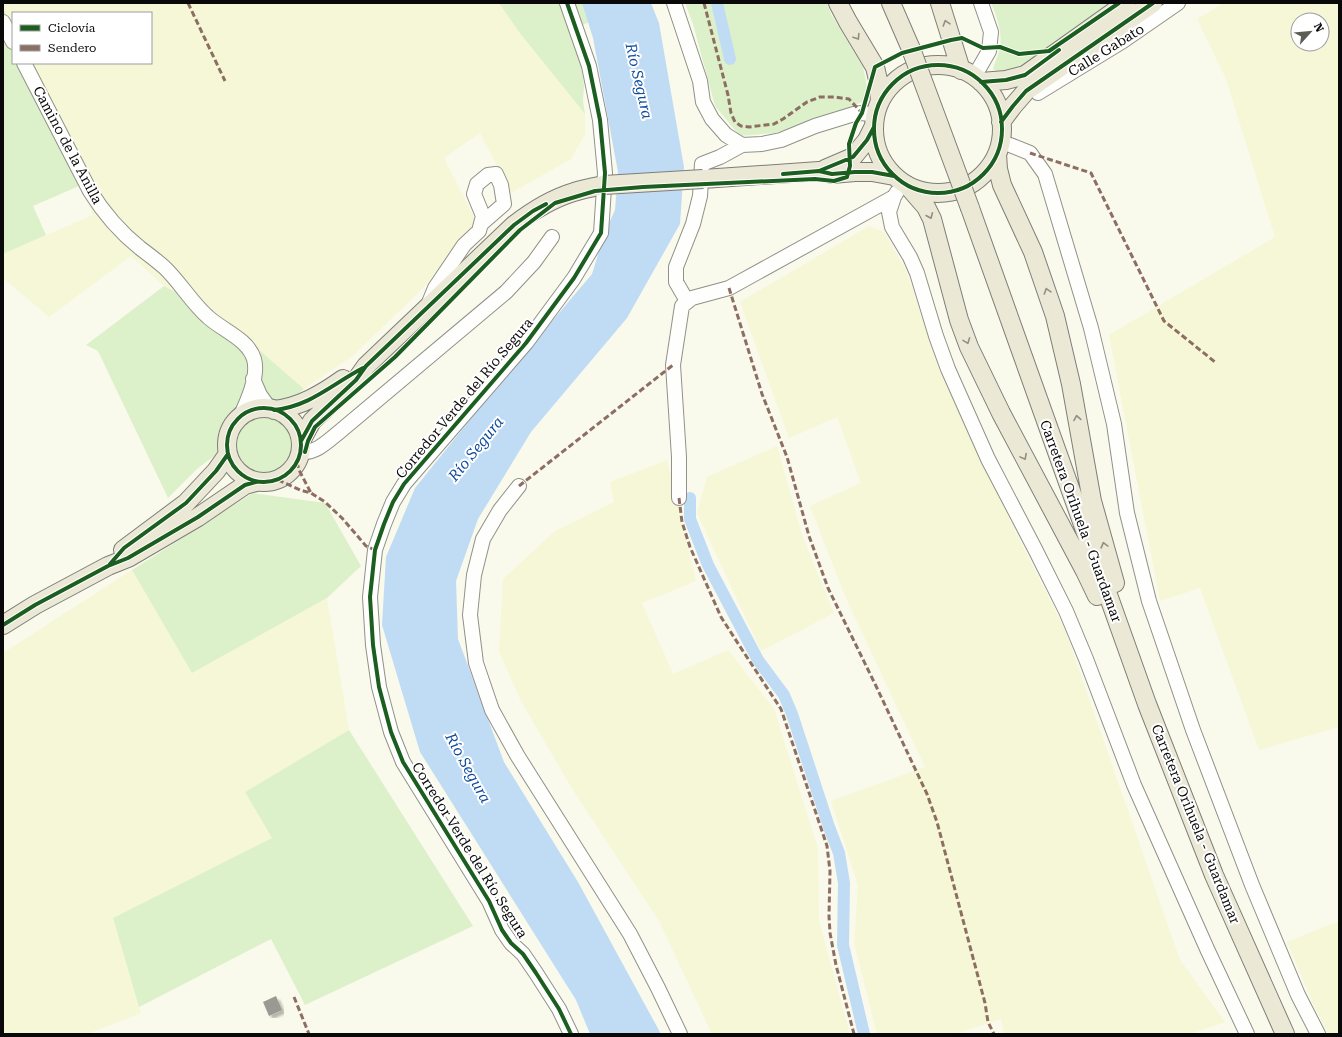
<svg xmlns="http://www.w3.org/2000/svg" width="1342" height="1037" viewBox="0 0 1342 1037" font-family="'Roboto Serif',serif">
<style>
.farmland{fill:#f6f7d7;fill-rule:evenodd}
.green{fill:#dcf1ca}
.water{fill:#c0dcf5}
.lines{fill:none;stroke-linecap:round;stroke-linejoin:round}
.canal{stroke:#c0dcf5;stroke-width:12}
.building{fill:#9b9a92;filter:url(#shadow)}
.minor-casing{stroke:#91918b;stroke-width:16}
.major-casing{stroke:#7e7e78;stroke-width:20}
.minor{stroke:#fefefc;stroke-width:14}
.major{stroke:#ebe9d5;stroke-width:18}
.major-bridge-casing{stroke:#7e7e78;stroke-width:20;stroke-linecap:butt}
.major-bridge{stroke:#ebe9d5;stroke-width:18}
.quiet{stroke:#8d6e63;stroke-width:3;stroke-dasharray:6 3;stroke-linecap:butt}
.cycleway-casing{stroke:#fff;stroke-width:6}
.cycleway{stroke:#1b5e20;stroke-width:4}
.oneway{stroke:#918f83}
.labels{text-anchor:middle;stroke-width:4;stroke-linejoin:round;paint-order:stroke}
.street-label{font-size:14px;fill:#090909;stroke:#fff}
.water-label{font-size:15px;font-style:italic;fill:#0f4c9f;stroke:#fff}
</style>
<defs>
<filter id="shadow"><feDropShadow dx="3.5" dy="3.5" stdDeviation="1" flood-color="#0004"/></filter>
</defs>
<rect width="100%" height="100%" fill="#f9f9ec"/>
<path class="farmland" d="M3 3H499L519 32 585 114V134L571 159 511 193 480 133 444 158 476 221 426 285 354 355 304 389 258 349 204 307 164 286 131 256 49 317 3 278V254L93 215 79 186 80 159 31 63H151V13H13V28L3 8Z
M1224 3H1339V727L1259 750 1200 588 1160 601 1109 335 1275 237 1226 79 1197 19ZM1298 20H1322V44H1298Z
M869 226 884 232 906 270 940 371 1017 535 1065 630 1180 960 1225 1022 1190 1034H1004L1001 1019 955 1034H877L854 943 858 885 831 801 925 767 845 596 810 506 861 483 837 417 789 438 740 302Z
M777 446 802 535 834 613 761 651 697 513 707 477Z
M667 460 696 581 642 603 673 674 728 650 774 709 818 849 819 921 850 1034H712L659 921 573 790 522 703 499 652 503 579 555 531 614 502 610 482Z
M132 570 192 673 327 598 349 730 245 792 272 838 113 918 141 1013 87 1034H3V653Z
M1339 921V1034H1328L1314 1006 1287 942Z"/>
<path class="green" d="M499 3H597L599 19 579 26 584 86 583 101 585 114 519 32Z
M685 3H827L831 14 863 67 868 91 865 101 825 117 775 133 740 136 715 106 693 24Z
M991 3H1114L1020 68 1001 74 993 69C995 62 998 55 1000 47 1003 35 996 14 991 3Z
M3 8 13 28V63H31L80 159 79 186 33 206 46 235 3 254Z
M164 286 204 307 258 349 304 389 267 417C277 418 287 424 291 434 293 442 293 447 291 455 280 488 232 477 236 440L198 468 168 498 98 351 86 345Z
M253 493 325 503 361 566 327 598 192 673 132 570Z
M349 730 473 926 305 1005 271 939 139 1007 113 918 272 838 245 792Z"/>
<path class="water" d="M582 3H651L659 23 684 167 680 224 627 318 531 432 478 519 456 581 458 639 504 762 578 882 661 1034H590L576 1000 420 752 382 625 386 557 415 488 498 385 592 274 605 232 615 210 618 172 593 38Z"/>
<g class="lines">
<path class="canal" d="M717 3 730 59
M690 498V519L708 565 758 660 784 695 792 714 829 827 839 853 844 883 843 945 864 1034"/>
</g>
<path class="building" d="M276 996 282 1010 269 1016 263 1002Z"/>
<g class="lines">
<g class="minor-casing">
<path id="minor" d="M567 3 589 66 600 120 605 173 601 233 574 278 526 343 404 484 393 502 384 524 375 550 370 597 373 645 379 687 391 732 403 762 489 901 502 930 511 943 523 954 536 973 559 1009 571 1034
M674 3 700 81 703 102 712 119 726 135 742 145 762 144 781 140 815 126 854 114 862 113 876 115
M3 22 13 42
M24 63 90 191C103 212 120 232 140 248 148 254 156 260 164 267 180 282 191 302 208 317 222 330 248 339 254 359 259 376 247 402 240 417
M974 77 989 51 991 32 981 3
M1038 93 1123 41 1178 3
M1000 143 1010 145 1030 153 1045 174 1091 328 1114 424 1127 513 1149 601 1193 730 1252 885 1298 995 1318 1034
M894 197 889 212 892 227 910 257 917 273 936 336 948 369 988 459 1035 549 1066 611 1086 659 1134 785 1208 951 1247 1034
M687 301 676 282V267L693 224 700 196 702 164 720 157 742 145
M428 305 435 288 464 245 479 231 483 216 474 194 477 184 488 175 496 174 501 185 504 204 481 224
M253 379 260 395 270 409
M300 452C315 454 327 442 338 433L506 292 534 262 552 237
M519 486 500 510 483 539 474 575 470 615 476 663 492 710 517 755 630 934 658 988 680 1034
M679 498V457L673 365 682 306 692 298 729 288 894 197 897 192"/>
</g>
<g class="major-casing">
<path id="major" d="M838 3 848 22 875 67 878 80 880 101
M891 3 911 49
M940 3 961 70
M874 129a64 64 0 1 1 128 0a64 64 0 1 1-128 0Z
M981 82 1006 80 1025 75 1126 3
M1001 122 1013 106 1026 91 1153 3
M997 154 998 169 1002 185 1033 252 1055 316 1071 384 1092 501 1115 583
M825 169 853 157 867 140 874 126
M703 179 819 171 832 174 855 172H872L894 176
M907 185 926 207 932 219 959 320 969 347 1001 413 1085 571 1097 596
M970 208 1147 704 1214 875 1285 1034
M227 445a37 37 0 1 1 74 0a37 37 0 1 1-74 0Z
M274 410C300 407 322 394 343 379
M301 441 312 421 356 380 366 366 514 225C532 211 551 199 574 192 583 189 594 187 604 185
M123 550 186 503 216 471 228 454
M3 625 35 605 108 566 128 558 198 517 245 485 256 482"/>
</g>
<use href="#minor" class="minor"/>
<use href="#major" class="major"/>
<g class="major-bridge-casing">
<path id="major-bridge" d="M911 49 970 208
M604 185 703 179"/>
</g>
<use href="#major-bridge" class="major-bridge"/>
<path class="quiet" d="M188 3 225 81
M704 3 728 95 731 113 735 122 741 126 749 127 774 124 783 119 807 102 820 97H834L849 99 862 113
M1030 153 1091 173 1164 321 1215 362
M729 288 762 394 787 457 809 536 828 588 876 686 927 794 937 822 985 1003 988 1022 994 1034
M297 462 299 470 311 493
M278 480 300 490 311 493 325 502 342 518 366 546 375 550
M519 486 673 365
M679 498 682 522 690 547 721 617 739 645 781 709 827 846 830 871 829 916 830 933 836 965 854 1034
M294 997 309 1034"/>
<g class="cycleway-casing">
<path id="cycleway" d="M567 3 589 66 600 120 605 173 601 233 574 278 526 343 404 484 393 502 384 524 375 550 370 597 373 645 379 687 391 732 403 762 489 901 502 930 511 943 523 954 536 973 559 1009 571 1034
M874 129a64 64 0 1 1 128 0a64 64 0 1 1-128 0Z
M981 82 1006 80 1025 75 1059 50
M1001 122 1013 106 1026 91 1153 3
M819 171 853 157 867 140 874 127
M783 174 819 171 832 174 855 172H872L894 176
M227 445a37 37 0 1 1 74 0a37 37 0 1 1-74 0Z
M274 410C311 406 332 384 363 368
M301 441 312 421 356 380 366 366 514 225 533 211 546 204
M305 452 308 441 315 427 395 357 520 230 555 203 595 191 643 187 815 179 834 181 847 177 850 166 849 144 856 123 862 113 875 67 902 53 951 40 962 38 983 48 1000 47 1019 54 1049 51 1119 3
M110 564 124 548 186 503 216 471 228 454
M3 625 35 605 108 566 128 558 198 517 245 485 256 482"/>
</g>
<use href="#cycleway" class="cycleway"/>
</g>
<defs><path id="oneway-chevron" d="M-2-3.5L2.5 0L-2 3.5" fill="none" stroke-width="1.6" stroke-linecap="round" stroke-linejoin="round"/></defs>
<g class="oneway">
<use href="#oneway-chevron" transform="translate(946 23) rotate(-107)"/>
<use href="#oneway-chevron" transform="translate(857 37) rotate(58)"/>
<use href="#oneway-chevron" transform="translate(930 216) rotate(67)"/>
<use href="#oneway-chevron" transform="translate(1047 291) rotate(-108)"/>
<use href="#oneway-chevron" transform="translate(967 341) rotate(69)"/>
<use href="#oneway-chevron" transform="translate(1077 418) rotate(-100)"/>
<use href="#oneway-chevron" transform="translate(1024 457) rotate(62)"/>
<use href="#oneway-chevron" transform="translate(1104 545) rotate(-105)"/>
</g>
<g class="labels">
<g class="street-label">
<text transform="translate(1106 50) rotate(-32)" y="5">Calle Gabato</text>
<text transform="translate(68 145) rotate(62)" y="5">Camino de la Anilla</text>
<text transform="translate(464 398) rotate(-50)" y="5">Corredor Verde del Río Segura</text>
<text transform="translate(1081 521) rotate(70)" y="5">Carretera Orihuela - Guardamar</text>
<text transform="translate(1196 824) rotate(68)" y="5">Carretera Orihuela - Guardamar</text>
<text transform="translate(470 850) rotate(58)" y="5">Corredor Verde del Río Segura</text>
</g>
<g class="water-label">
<text transform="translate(639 81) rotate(77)" y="5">Río Segura</text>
<text transform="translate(476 449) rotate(-51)" y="5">Río Segura</text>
<text transform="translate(468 768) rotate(61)" y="5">Río Segura</text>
</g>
</g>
<rect width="1342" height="1037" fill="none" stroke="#090909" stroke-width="8"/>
<rect x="12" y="12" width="140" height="52" fill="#ffffff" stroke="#9d9d9d"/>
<rect x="20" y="25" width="20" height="6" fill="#1b5e20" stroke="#9d9d9d"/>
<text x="48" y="32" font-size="12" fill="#090909">Ciclovía</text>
<rect x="20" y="45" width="20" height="6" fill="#8d6e63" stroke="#9d9d9d"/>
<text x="48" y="52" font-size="12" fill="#090909">Sendero</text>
<g transform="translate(1310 32) rotate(63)"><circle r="19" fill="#ffffff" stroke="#9d9d9d"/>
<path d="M0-3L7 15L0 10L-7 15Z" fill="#5d5d58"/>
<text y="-6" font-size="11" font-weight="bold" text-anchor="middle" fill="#090909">N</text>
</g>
</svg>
